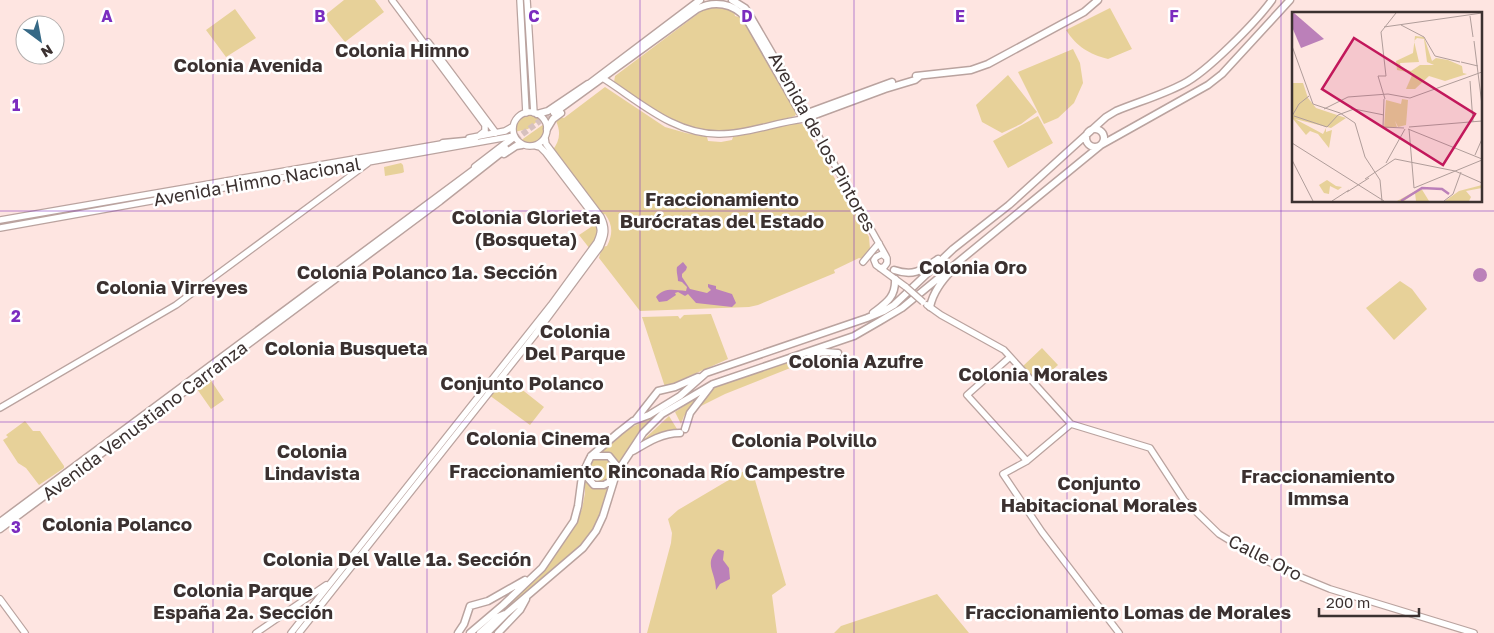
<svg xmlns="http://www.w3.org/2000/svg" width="1494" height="633" viewBox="0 0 1494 633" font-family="'Golos Text',sans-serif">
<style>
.green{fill:#e7d199}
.water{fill:#bb80b9}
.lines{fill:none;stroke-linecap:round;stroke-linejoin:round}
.primary-tunnel{stroke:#d7c1be;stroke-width:6;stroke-dasharray:6 3;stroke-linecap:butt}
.secondary-casing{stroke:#baa39f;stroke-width:8}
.primary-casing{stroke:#baa39f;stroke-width:9}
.secondary{stroke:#fff;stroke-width:5.5}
.primary{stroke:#fff;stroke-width:6}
.secondary-bridge-casing{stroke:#baa39f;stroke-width:8;stroke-linecap:butt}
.secondary-bridge{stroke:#fff;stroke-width:5.5}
.grid{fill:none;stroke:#7b2cbf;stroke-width:1;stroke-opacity:0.55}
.labels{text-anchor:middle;stroke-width:5;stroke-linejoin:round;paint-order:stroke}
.street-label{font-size:18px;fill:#3b3130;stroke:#fff}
.neighbourhood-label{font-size:19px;font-weight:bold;fill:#3b3130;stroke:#fff}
.inset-river{fill:none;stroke:#bb80b9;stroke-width:2.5}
.inset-road{fill:none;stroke:#b09d9a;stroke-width:1}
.view{fill:#c2185b;fill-opacity:0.15;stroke:#c2185b;stroke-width:2.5}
.inset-edge{fill:none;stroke:#3b3130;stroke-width:2.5}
.grid-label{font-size:16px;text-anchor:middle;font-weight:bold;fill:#7b2cbf;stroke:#fff;stroke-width:5;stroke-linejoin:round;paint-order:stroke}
</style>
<rect width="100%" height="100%" fill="#fee5e1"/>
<path class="green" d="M344 0H375L384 12 345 42 324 16Z
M715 6 724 7 734 12 735 16 739 17 742 15 797 112 795 116 750 129 721 132 693 130 670 120 614 82 615 76 703 10Z
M1110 8 1132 49 1108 59C1089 54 1077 47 1066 30Z
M235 9 256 38 226 57 206 30Z
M1073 49 1080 63 1083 83 1074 103 1058 118 1044 124 1018 72Z
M1008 75 1037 112 1021 124 1002 133 982 122 976 105Z
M605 87 665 127 686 133 707 137 708 141 721 142 732 140 733 137 795 123 803 124 869 237 870 249 863 259 859 258 834 270 835 273 758 305 749 307 640 311 599 258 602 247 607 246C613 234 613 225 605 214L601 215 552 151C560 141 561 132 556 121L561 117 564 118Z
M527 114H533L540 119 528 129 514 132C514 123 518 118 527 114Z
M1038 116 1053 143 1008 168 993 141Z
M544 124C548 139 533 150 520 141Z
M401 163 403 165 404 172 402 173 385 176 384 167Z
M597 223 600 227 596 239 590 249 579 235Z
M1400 281 1412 289 1427 309 1394 340 1366 308Z
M711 314 728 359 665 387 642 317 678 316 680 319 684 315Z
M1042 348 1058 365 1037 384 1022 367Z
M823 355 725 394 695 409 715 387 802 357Z
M505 376 544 407 530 425 489 395Z
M210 379 224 400 211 409 197 389Z
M701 395 684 416 681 424 675 412Z
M655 416 618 464 609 453H598L632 427Z
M669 416 677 429 658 435 639 444Z
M25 421 33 431H40L64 466V468L39 485 26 468 18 463 3 440 8 437 6 435Z
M588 471a13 13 0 1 1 26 0a13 13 0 1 1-26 0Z
M744 471 751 473 755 480 786 585 772 595 777 633H647L671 543 672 533 668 519 678 510Z
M585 478 591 487 608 488 600 519 581 547 519 600 501 613 500 611 538 578 574 527 582 509 585 493Z
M937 594 969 633H834L841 626Z"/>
<path class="water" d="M683 262 687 267 686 270 682 274V277L690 289 707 293 711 290 708 287V284L716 286V289L732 294 736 303 732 307 696 303 688 294 685 296 678 292 675 293 676 295 667 301 659 302 656 297C664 287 674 290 686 291L687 287 682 282 678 281C678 276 676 272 677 267Z
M1473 275a7 7 0 1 1 14 0a7 7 0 1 1-14 0Z
M718 549 724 551 723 560 729 568 730 579 720 584 716 590C716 572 703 564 718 549Z"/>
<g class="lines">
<path class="primary-tunnel" d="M508 145 553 111"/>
<g class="secondary-casing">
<path id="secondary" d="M392 0 485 125V131L480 135
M520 0 526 113
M527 0 534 113
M428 42 496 133
M604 79C640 102 675 135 720 134 749 134 776 122 804 119L811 124
M513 129a17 17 0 1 1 34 0a17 17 0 1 1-34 0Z
M810 121 886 256
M469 138 505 131 512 127
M0 220 447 143
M0 228 514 136
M863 262 879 243
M880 268 884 267 887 263V258L882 254 876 257 874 260 876 265 906 287
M927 305 941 315 1004 350 1071 424 1150 448 1184 500 1219 534 1252 554 1296 575 1330 589 1474 633
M1010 357 967 395 1027 461
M0 408 176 305 368 163
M1071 424 1027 461 1003 474 1042 532 1119 633
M0 599 25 633
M256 633 326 585
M291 633 551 305 597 242C601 233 602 228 597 220L546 153 540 147 536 146
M299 633 534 336 600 247C605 236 607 229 601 217L546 144 545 138"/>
</g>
<g class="primary-casing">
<path id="primary" d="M732 0 745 8 749 14 809 117
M916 76 971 70 988 64 1084 12 1098 0
M585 87 700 0
M554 113 697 9C714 0 733 3 746 18L804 119 885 89 915 80 920 76
M537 114 548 111 588 84
M802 115 892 82
M547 129 553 119 561 113
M1086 138a9 9 0 1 1 18 0a9 9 0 1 1-18 0Z
M443 143 475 140
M504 154 516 146 522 145
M475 167 514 137
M894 270C914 277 922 270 938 259
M930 307C933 292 942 281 952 270
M873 313C886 303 896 297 895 279
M810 354 825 352 838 353
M636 419 658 391 675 387 698 377
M685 429 690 413 710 387
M633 451C648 442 662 433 680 433
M591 456H609L617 466V472
M585 468 587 477 594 485H604L613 480
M0 522 479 166
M0 529 440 201 506 149
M458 633 464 624 470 606 488 601 525 580
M470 633 503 605 542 568 574 521 578 506 582 476 588 462 591 456 619 432 633 421 649 415 680 396 706 373 867 318 884 311 894 305 953 249 1009 205 1106 117 1116 111C1138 102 1162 95 1183 84 1207 72 1256 22 1272 0
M480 633 498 617 505 614
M487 633 507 613 583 548 596 531 603 516 616 474 643 433 662 414 713 384 854 336 880 321 902 308 1101 145 1208 85 1222 74 1290 0
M498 633 520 610 526 599"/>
</g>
<use href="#secondary" class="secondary"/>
<use href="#primary" class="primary"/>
<g class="secondary-bridge-casing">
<path id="secondary-bridge" d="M906 287 923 302"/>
</g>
<use href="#secondary-bridge" class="secondary-bridge"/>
</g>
<path class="grid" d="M213 0V633M427 0V633M640 0V633M854 0V633M1067 0V633M1281 0V633M0 211H1494M0 422H1494"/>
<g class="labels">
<g class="street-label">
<text transform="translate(822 142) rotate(61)" y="6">Avenida de los Pintores</text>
<text transform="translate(257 182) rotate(-10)" y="6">Avenida Himno Nacional</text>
<text transform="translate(145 421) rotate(-37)" y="6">Avenida Venustiano Carranza</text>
<text transform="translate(1265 558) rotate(27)" y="6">Calle Oro</text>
</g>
<g class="neighbourhood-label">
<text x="402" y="57">Colonia Himno</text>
<text x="248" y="72">Colonia Avenida</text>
<text x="722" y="206">Fraccionamiento<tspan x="722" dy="22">Burócratas del Estado</tspan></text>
<text x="526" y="224">Colonia Glorieta<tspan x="526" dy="22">(Bosqueta)</tspan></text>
<text x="973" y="274">Colonia Oro</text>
<text x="427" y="279">Colonia Polanco 1a. Sección</text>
<text x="172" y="294">Colonia Virreyes</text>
<text x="575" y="338">Colonia<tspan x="575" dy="22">Del Parque</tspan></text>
<text x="346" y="355">Colonia Busqueta</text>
<text x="856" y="368">Colonia Azufre</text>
<text x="1033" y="381">Colonia Morales</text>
<text x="522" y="390">Conjunto Polanco</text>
<text x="538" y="445">Colonia Cinema</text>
<text x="804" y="447">Colonia Polvillo</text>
<text x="312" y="458">Colonia<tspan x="312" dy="22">Lindavista</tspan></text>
<text x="647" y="478">Fraccionamiento Rinconada Río Campestre</text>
<text x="1318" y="483">Fraccionamiento<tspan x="1318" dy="22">Immsa</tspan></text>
<text x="1099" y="490">Conjunto<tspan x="1099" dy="22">Habitacional Morales</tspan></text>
<text x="117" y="531">Colonia Polanco</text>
<text x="397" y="566">Colonia Del Valle 1a. Sección</text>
<text x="243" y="597">Colonia Parque<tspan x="243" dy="22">España 2a. Sección</tspan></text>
<text x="1128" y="619">Fraccionamiento Lomas de Morales</text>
</g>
</g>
<g transform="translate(1292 12)">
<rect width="190" height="190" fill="#fee5e1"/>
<path d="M123 24 132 25 140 49 144 46 156 48 170 54 171 61 175 62 153 69 137 64 123 77H114L121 61 105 58 104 49 121 41ZM125 26 132 27 135 50 142 53H128L119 59 109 56 108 51 127 50 122 29ZM0 71H11L16 86 24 96 54 106 39 116 3 107 31 122 34 116V120L40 118 37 136 26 122 18 119 14 123 1 107 0 114ZM110 87 116 88 114 113 106 115 103 109 105 115 92 116 94 88 109 92ZM35 168 44 174 50 175 46 178 38 174 37 182 32 181 27 173ZM190 173V176L174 179 179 185 177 189H153L167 179ZM129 176 137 189H124L123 181 112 189H105Z" fill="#e7d199" fill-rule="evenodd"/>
<path d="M0 1H2L32 27 9 36 0 15Z" fill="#bb80b9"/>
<path class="inset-river" d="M109 189 130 176 150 177 157 182"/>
<path class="inset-road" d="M178 4 181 25M109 13 132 25 143 44 168 50M92 15 190 1M182 29 190 93M0 34 21 92 48 101 63 111 73 145 88 168 90 189M169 50 186 54M178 69 181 110M92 87 91 115 112 116M93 87 86 64H94L89 20 104 1M32 97 56 85 96 82 118 86 190 60M0 104 7 92 17 84M2 104 35 115 46 103 62 97 92 103M117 115 190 109M116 117 190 147M117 117 122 176 190 148M0 131 92 189M183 143 190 127M0 148 21 189M94 151 113 117M73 167 103 147 163 159 190 171M55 180 77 166M40 189 57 178M152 189 161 182 169 160"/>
<path class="view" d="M62 26 183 102 151 153 30 77Z"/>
<rect width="190" height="190" class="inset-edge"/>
</g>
<g class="grid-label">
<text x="107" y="22">A</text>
<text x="320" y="22">B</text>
<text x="534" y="22">C</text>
<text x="747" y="22">D</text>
<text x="960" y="22">E</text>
<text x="1174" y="22">F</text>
<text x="16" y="111">1</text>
<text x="16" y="322">2</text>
<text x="16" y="533">3</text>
</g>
<g transform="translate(40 40) rotate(148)"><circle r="24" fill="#ffffff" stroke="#b1adac"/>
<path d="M0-4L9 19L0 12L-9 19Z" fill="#366986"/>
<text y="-8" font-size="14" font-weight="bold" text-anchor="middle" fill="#3b3130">N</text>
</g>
<path d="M1319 608v8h100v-8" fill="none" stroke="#3b3130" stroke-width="2.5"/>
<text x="1326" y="608" font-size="15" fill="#3b3130" stroke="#ffffff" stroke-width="4" paint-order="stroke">200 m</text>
</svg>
